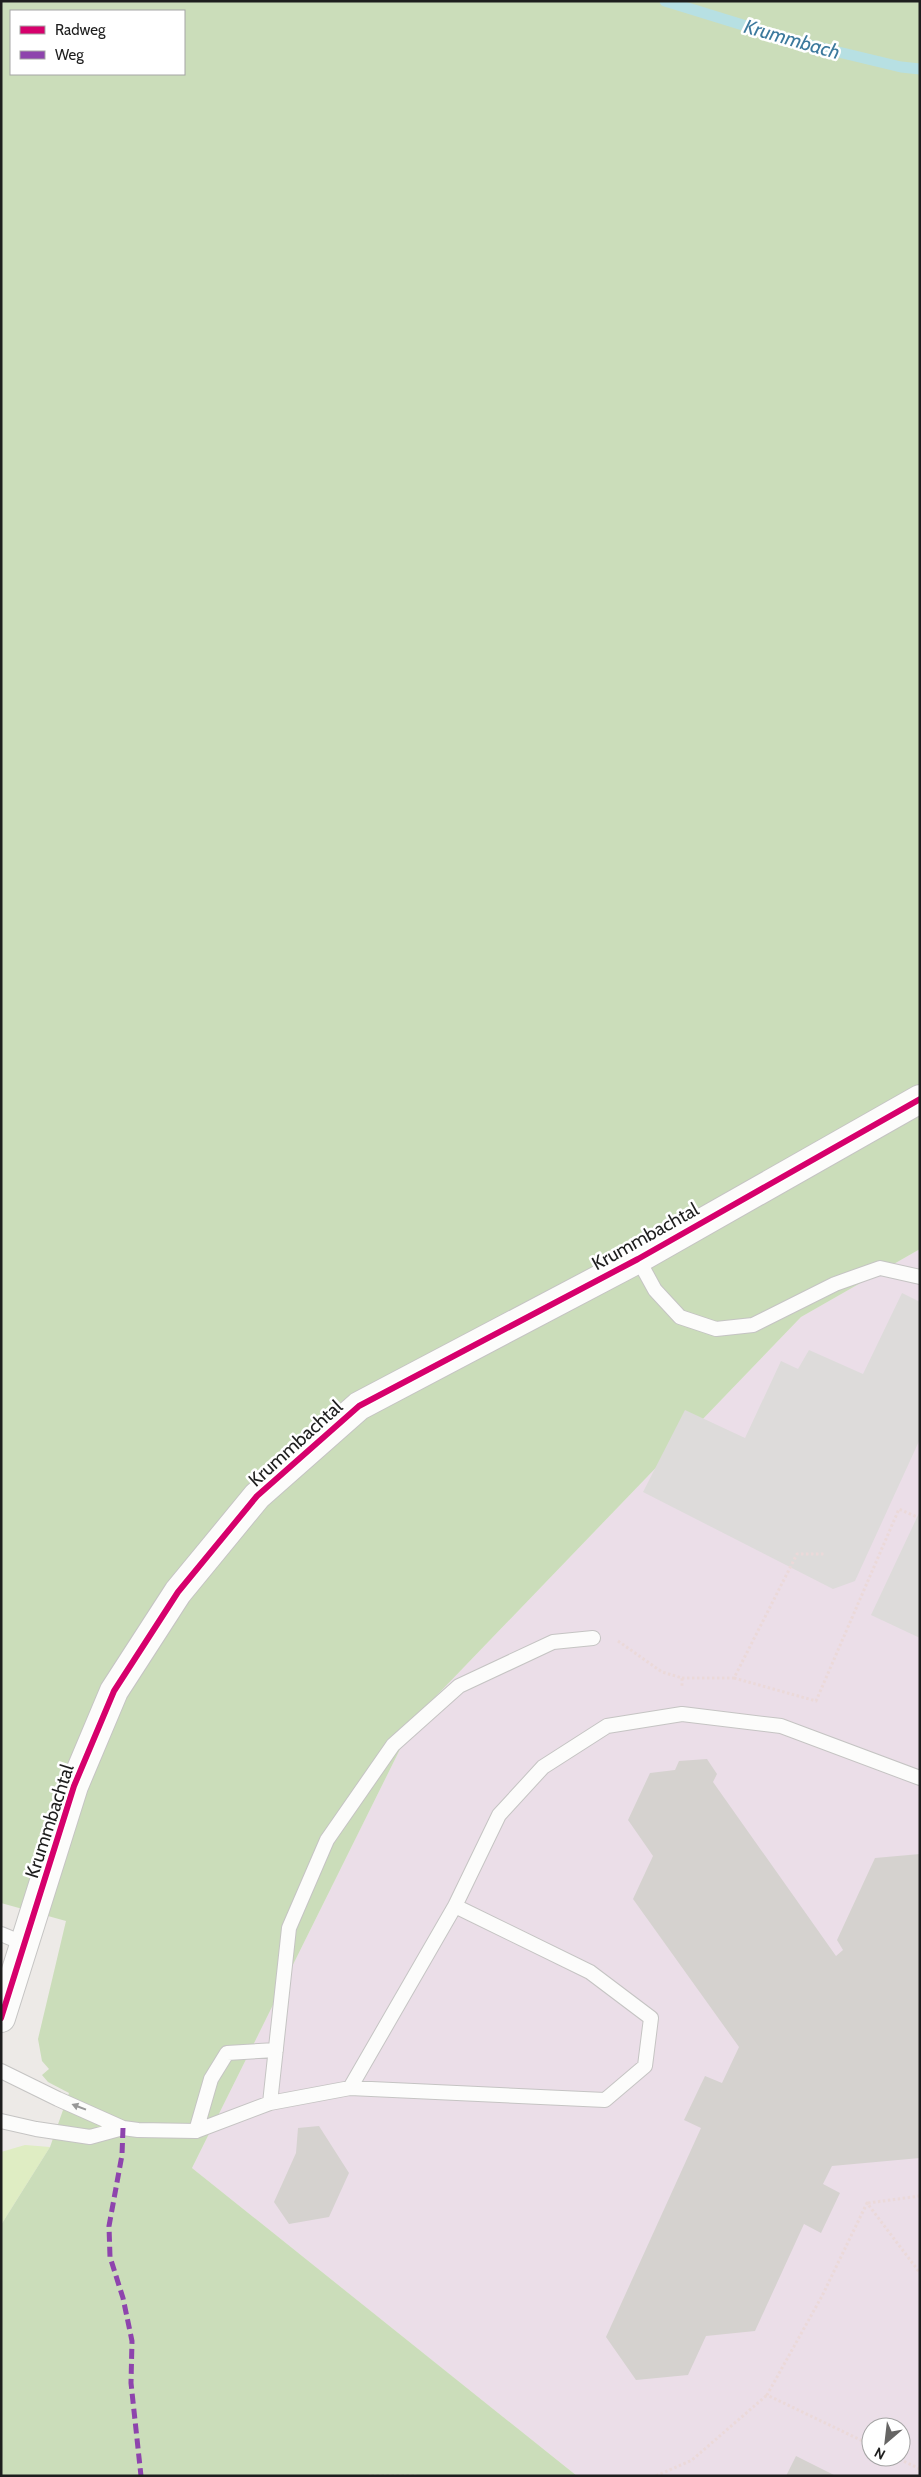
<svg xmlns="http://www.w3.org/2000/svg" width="921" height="2477" viewBox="0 0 921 2477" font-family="Cabin,sans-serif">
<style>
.industrial{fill:#ebdee8;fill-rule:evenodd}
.grass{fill:#dfedc3}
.forest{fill:#cbddba;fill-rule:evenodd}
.parking{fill:#dddbda}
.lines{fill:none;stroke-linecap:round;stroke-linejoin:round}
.stream{stroke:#b7e0e3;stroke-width:11}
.building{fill:#d5d2cf}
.service-casing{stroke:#c5c4c3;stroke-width:16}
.minor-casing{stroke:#c5c4c3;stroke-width:30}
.path{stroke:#ebd9d9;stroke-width:3;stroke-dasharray:2.5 2.5;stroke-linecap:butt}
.service{stroke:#fcfcfb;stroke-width:14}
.minor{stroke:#fcfcfb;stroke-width:28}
.quiet{stroke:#8e44ad;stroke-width:5;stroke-dasharray:10 5;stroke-linecap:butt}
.cycleway-casing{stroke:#fff;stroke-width:9}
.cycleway{stroke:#d6006c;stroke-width:6}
.oneway{fill:#989898}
.labels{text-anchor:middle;stroke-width:5;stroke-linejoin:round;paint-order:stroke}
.street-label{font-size:19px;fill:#1e1e1e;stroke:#fff}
.water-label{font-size:20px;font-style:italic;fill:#3c799d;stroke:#fff}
</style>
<rect width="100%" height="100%" fill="#edeae7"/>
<path class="industrial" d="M920 1249V2476H577L192 2168 416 1717 801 1317ZM871 2427H901V2457H871Z"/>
<path class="grass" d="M25 2145 50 2147 1 2225V2152Z"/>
<path class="forest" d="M1 1H920V1249L801 1317 416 1717 192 2168 577 2476H1V2225L50 2147 69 2093 48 2082 42 2075 49 2069 42 2061 38 2039 66 1921 1 1903ZM11 11H184V74H11Z"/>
<path class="parking" d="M902 1293 920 1302V1439L855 1581 833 1589 643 1492 685 1410 745 1438 781 1361 798 1369 809 1350 863 1374Z
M920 1511V1638L871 1615Z"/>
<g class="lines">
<path class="stream" d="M665 1 801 43 901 67 920 69"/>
</g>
<path class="building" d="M707 1759 717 1774 713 1782 836 1956 843 1950 837 1940 875 1858 920 1854V2158L832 2166 823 2184 840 2193 821 2233 804 2224 755 2331 706 2336 688 2375 636 2380 606 2337 701 2128 684 2120 705 2076 722 2083 739 2047 633 1899 653 1856 628 1820 650 1773 675 1770 679 1761Z
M319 2126 349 2173 329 2217 289 2224 274 2202 296 2153 298 2128Z
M796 2456 836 2476H786Z"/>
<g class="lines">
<g class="service-casing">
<path id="service" d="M638 1259 655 1290 680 1317 716 1329 753 1325 835 1284 880 1268 920 1277
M1 1934 25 1944
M1 2071 58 2099 123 2128 138 2130 196 2131 270 2103 350 2088 605 2100 645 2066 651 2018 590 1972 455 1906
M350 2088 455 1906 499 1815 543 1767 607 1726 682 1714 781 1726 920 1778
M270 2103 289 1928 327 1840 393 1745 459 1686 553 1642 593 1638
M1 2121 36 2129 90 2137 123 2128
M196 2131 211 2079 227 2053 276 2050"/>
</g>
<g class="minor-casing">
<path id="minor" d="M1 2018 74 1786 114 1691 178 1592 257 1496 359 1406 638 1259 920 1099"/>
</g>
<path class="path" d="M618 1641 662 1672 682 1678V1688
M682 1678H734L797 1554H825
M734 1678 816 1701 899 1509 917 1517
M868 2203 920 2196
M871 2445 767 2395 822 2296 867 2203 920 2273
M895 2457 920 2469
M369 2476H419
M656 2476 692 2460 767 2395"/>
<use href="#service" class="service"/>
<use href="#minor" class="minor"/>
<path class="quiet" d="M123 2128 122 2155 109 2226 110 2257 123 2298 132 2341 131 2383 141 2476"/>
<g class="cycleway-casing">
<path id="cycleway" d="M1 2018 74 1786 114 1691 178 1592 257 1496 359 1406 638 1259 920 1099"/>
</g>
<use href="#cycleway" class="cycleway"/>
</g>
<defs><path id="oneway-solid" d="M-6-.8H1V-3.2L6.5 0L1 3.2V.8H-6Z" transform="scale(1.25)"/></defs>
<use class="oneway" href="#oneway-solid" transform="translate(79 2107) rotate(-159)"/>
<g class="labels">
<g class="street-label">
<text transform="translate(645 1236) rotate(-29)" y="7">Krummbachtal</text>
<text transform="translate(295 1443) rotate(-42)" y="7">Krummbachtal</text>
<text transform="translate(49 1821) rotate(-72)" y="7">Krummbachtal</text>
</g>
<g class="water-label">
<text transform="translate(792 39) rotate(16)" y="7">Krummbach</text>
</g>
</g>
<rect width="921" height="2477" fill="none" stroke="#1e1e1e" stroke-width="5"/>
<rect x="10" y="10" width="175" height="65" fill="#ffffff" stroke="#a5a5a5"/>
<rect x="20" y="26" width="25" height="8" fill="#d6006c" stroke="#a5a5a5"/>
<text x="55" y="35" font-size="15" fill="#1e1e1e">Radweg</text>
<rect x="20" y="51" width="25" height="8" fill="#8e44ad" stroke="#a5a5a5"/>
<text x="55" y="60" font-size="15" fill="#1e1e1e">Weg</text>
<g transform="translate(886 2442) rotate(208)"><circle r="24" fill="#ffffff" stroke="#a5a5a5"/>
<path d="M0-4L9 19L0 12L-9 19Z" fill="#666564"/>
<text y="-8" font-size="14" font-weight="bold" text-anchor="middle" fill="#1e1e1e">N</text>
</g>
</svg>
